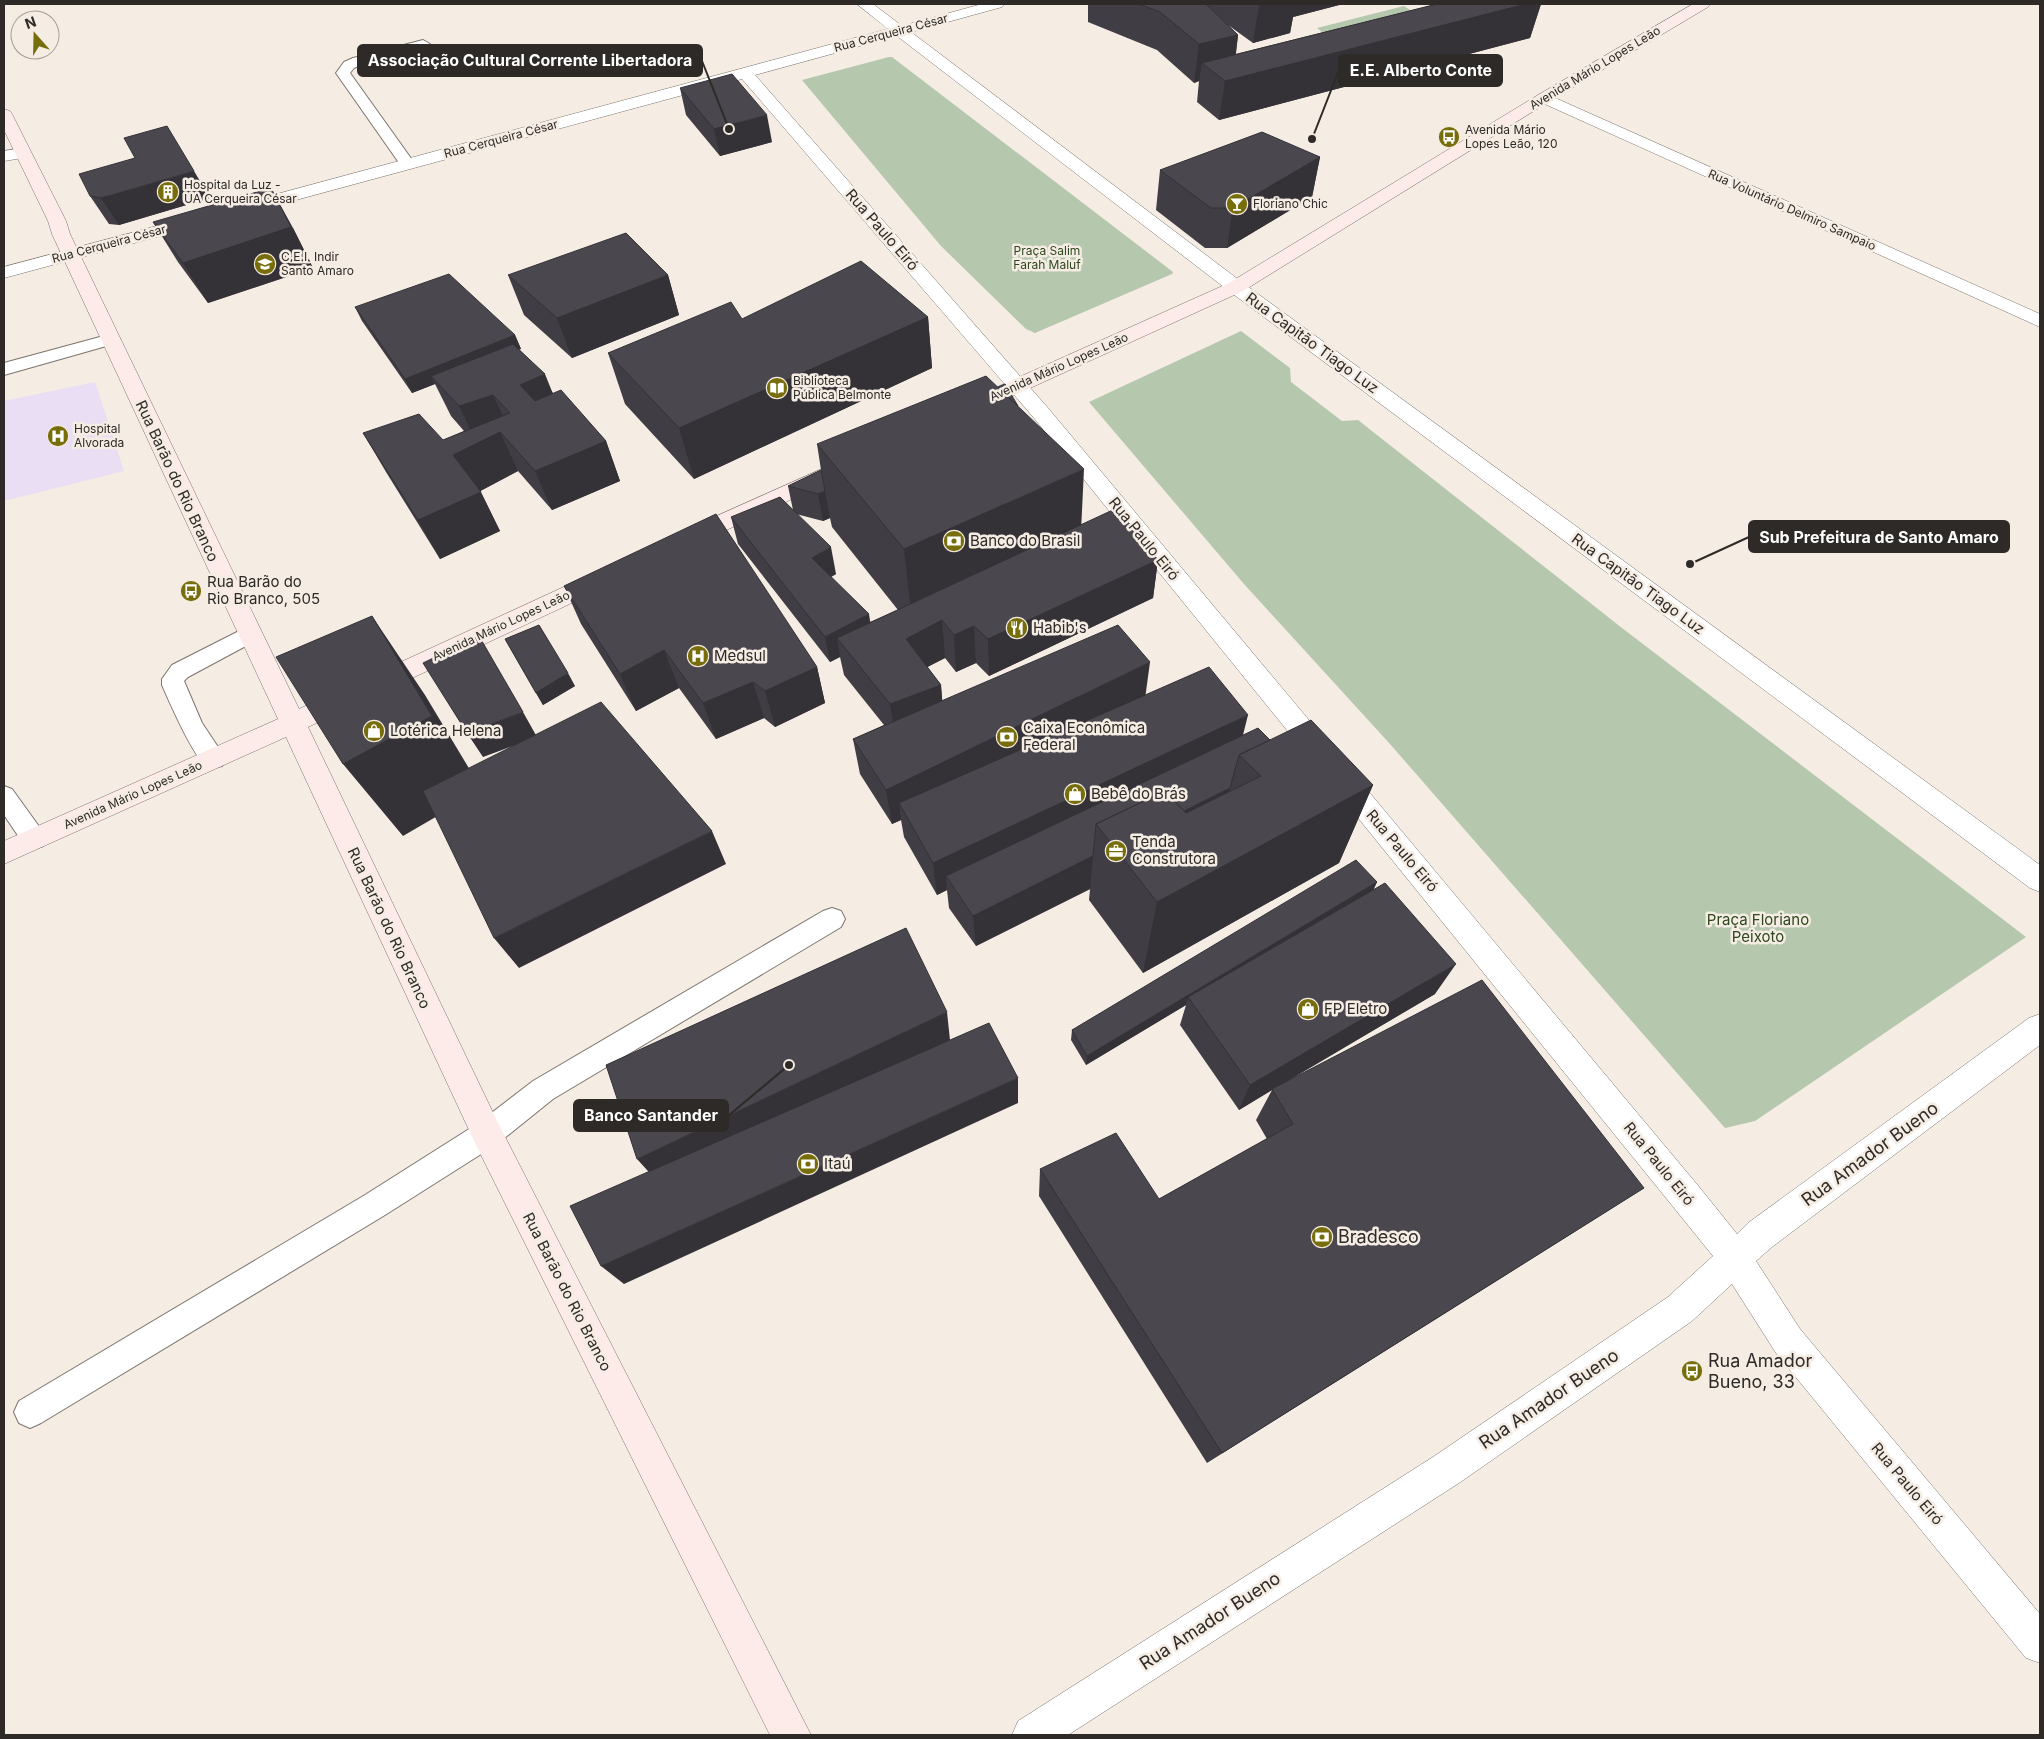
<svg xmlns="http://www.w3.org/2000/svg" width="2044" height="1739" viewBox="0 0 2044 1739" font-family="Inter,sans-serif">
<style>
.medical{fill:#e9def3}
.green{fill:#b5c7ad}
.lines{fill:none;stroke-linecap:round;stroke-linejoin:round}
.lane-casing{stroke:#7c746d;stroke-width:2}
.street-casing{stroke:#7c746d;stroke-width:1}
.secondary-casing{stroke:#7c746d;stroke-width:1}
.lane{fill:#fff;fill-rule:evenodd}
.street{fill:#fff;fill-rule:evenodd}
.secondary{fill:#fcebe8;fill-rule:evenodd}
.wall{fill:#403d44;fill-rule:evenodd}
.shaded-wall{fill:#343237}
.building{fill:#4a474f;stroke:#343237}
.labels{text-anchor:middle;stroke-width:5;stroke-linejoin:round;paint-order:stroke}
.far-street-label{font-size:12px;fill:#2d2a27;stroke:#f5ece3}
.far-poi-label{font-size:12px;fill:#2d2a27;stroke:#f5ece3;text-anchor:start}
.far-park-label{font-size:12px;fill:#2d481d;stroke:#f5ece3}
.street-label{font-size:15px;fill:#2d2a27;stroke:#f5ece3}
.poi-label{font-size:15px;fill:#2d2a27;stroke:#f5ece3;text-anchor:start}
.park-label{font-size:15px;fill:#2d481d;stroke:#f5ece3}
.near-street-label{font-size:18px;fill:#2d2a27;stroke:#f5ece3}
.near-poi-label{font-size:18px;fill:#2d2a27;stroke:#f5ece3;text-anchor:start}
.leader{fill:none;stroke:#2d2a27;stroke-width:2}
.callout-dot{fill:#2d2a27;stroke:#f5ece3;stroke-width:2}
.callout{fill:#2d2a27;stroke:#2d2a27;stroke-width:2}
.callout-label{font-size:16px;text-anchor:middle;font-weight:bold;fill:#fff}
</style>
<rect width="100%" height="100%" fill="#f5ece3"/>
<path class="medical" d="M95 382 124 471 4 501V401Z"/>
<path class="green" d="M1404 6 1429 22 1339 46 1317 28Z
M889 57H892L1160 262 1173 272 1172 274 1035 333 1026 329 941 246 802 80Z
M1241 331 1290 368 1291 382 1342 421 1358 420 1622 628 2026 937 1755 1121 1725 1128 1390 744 1244 584 1089 402Z"/>
<g class="lines">
<g class="lane-casing">
<path id="lane" d="M423 40 430 44 428 47 363 64 354 68 350 73 415 164 412 167H402L336 73 344 62 353 58Z
M111 334 117 335 120 339 117 343 4 375V363Z
M249 626 257 628 260 634 257 640 188 677 184 681 202 723 226 759 222 766C217 767 213 769 207 766 194 759 169 701 162 685V679L172 665Z
M4 786 12 789 43 832 46 839 43 846 34 849 25 846 4 815Z
M832 908 841 911 845 919 841 927 553 1099 497 1144 385 1215 41 1423 30 1428 19 1423 14 1412 19 1401 365 1195 477 1124 533 1081 823 911Z"/>
</g>
<g class="street-casing">
<path id="street" d="M857 4H873L902 26 982 4H1004L1002 7 911 32 1243 283 2040 865V892L2030 888 1229 291 897 36 755 75 1048 408 1700 1188 1737 1234 1748 1223 2029 1018 2040 1014V1045L1772 1247 1756 1261 1800 1329 2040 1614V1663L2026 1658 1776 1353 1732 1284 1692 1321 1459 1483 1068 1735H1012L1018 1721 1433 1457 1668 1297 1713 1256 1034 418 742 79 248 213 242 214 236 213 233 209 236 205 888 29Z
M1544 93 2040 314V327L1538 101 1536 98 1538 95Z
M23 148 29 149 31 153 29 157 4 161V151Z
M195 216 201 217 204 221 201 225 4 278V267Z"/>
</g>
<g class="secondary-casing">
<path id="secondary" d="M1693 4H1710L1708 7 1550 101 1243 291 982 410 975 411 968 410 965 405 968 400 1229 283 1538 95Z
M4 109 10 111 12 114 66 221 70 234 299 709 594 573 602 571 610 573 614 579 610 585 308 727 498 1123 811 1735H770L476 1145 286 737 4 864V841L278 719 52 234 48 221 4 130Z
M822 469 830 471 833 476 830 481 697 544 689 546 681 544 678 538 681 532Z"/>
</g>
<use href="#lane" class="lane"/>
<use href="#street" class="street"/>
<use href="#secondary" class="secondary"/>
</g>
<path class="wall" d="M1088 4H1343L1293 17 1290 33 1253 43 1228 25 1238 35 1236 54 1437 4H1541L1530 38 1219 120 1197 102 1199 81 1194 83 1157 50 1088 22Z
M680 88 772 142 720 156 686 115Z
M1320 157 1312 197 1227 248H1205L1156 210 1160 170Z
M90 196 210 198 119 225 109 224Z
M153 222 293 228 313 268 208 303 178 262Z
M508 275H668L679 315 572 358 524 315Z
M355 307 515 335 521 349H519L553 393 606 441 620 481 552 510 518 471 480 491 500 531 440 559 386 472 363 433 443 440 464 431 451 416 435 384 412 393 362 321Z
M928 317 932 368 694 479 625 404 608 353 742 319Z
M817 444 1081 525 1158 560 1153 598 989 676 976 663 956 672 945 658 927 667 941 685 942 700 1145 695 1243 735 1270 740 1373 785 1339 863 1143 973 1089 900 1090 889 976 946 949 908 947 890 937 895 904 837 901 820 892 824 860 774 853 739 884 725 844 675 840 657 830 662 738 544 731 517 793 510 788 486 821 470ZM796 514 823 521 830 518 832 527 898 610 870 622 831 577 836 574Z
M564 586 817 667 825 703 775 727 764 718 716 739 679 688 636 711 581 624Z
M505 639 575 686 543 705Z
M1377 882 1373 890 1435 994 1288 1081 1644 1188 1207 1463 1039 1196 1040 1169 1159 1199 1267 1139 1256 1120 1272 1090 1239 1110 1180 1025 1186 1005 1086 1065 1071 1040 1072 1030Z"/>
<path class="shaded-wall" d="M1263 4H1343L1293 17 1290 33 1253 43 1259 5Z
M1526 4H1541L1530 38 1219 120 1225 81Z
M1238 35 1233 73 1202 63 1199 81 1194 83 1199 44Z
M767 115 772 142 720 156 714 129Z
M1320 157 1312 197 1227 248 1233 208Z
M194 171 210 198 119 225 101 198Z
M271 188 293 228 313 268 208 303 183 263Z
M668 275 679 315 572 358 557 318Z
M928 317 932 368 694 479 679 428Z
M515 335 521 349 437 383 431 376 435 384 412 393 405 379Z
M545 374 561 414 537 425 520 385Z
M493 395 511 434 500 432 518 471 473 495 453 455 477 443 459 406Z
M606 441 620 481 552 510 535 471Z
M1084 469 1080 552 913 629 904 549Z
M825 491 830 518 823 521 818 494Z
M481 492 500 531 440 559 418 520Z
M831 547 836 574 817 585 812 558Z
M1158 560 1153 598 989 676 988 639Z
M869 614 873 640 837 638 840 657 830 662 825 637Z
M372 616 425 695 482 790 403 836 343 764Z
M942 620 945 658 910 676 906 639Z
M974 626 976 663 956 672 954 635Z
M664 650 679 688 636 711 620 674Z
M1150 662 1145 699 899 803 901 820 892 824 886 790Z
M817 667 825 703 775 727 765 691Z
M568 673 575 686 543 705 536 693Z
M753 682 764 718 716 739 703 703Z
M941 685 944 722 896 740 890 704Z
M523 712 537 737 483 757 467 733Z
M1248 715 1239 751 946 876 947 890 937 895 933 863Z
M1373 785 1339 863 1143 973 1157 902Z
M1230 788 1221 822 1113 846Z
M712 831 726 864 519 968 494 938Z
M1093 856 1090 889 976 946 973 916Z
M1377 882 1372 893 1188 997 1186 1005 1086 1065 1087 1056Z
M1456 964 1435 994 1273 1089H1272V1090L1239 1110 1250 1085Z
M947 1012 950 1040 657 1181 637 1159Z
M1018 1078V1103L624 1284 601 1266Z"/>
<path class="building" d="M1139 4H1206L1238 35 1199 44 1160 12Z
M1437 4H1526L1225 81 1202 63Z
M732 74 767 115 714 129 680 88Z
M167 126 194 171 101 198 90 196 79 174 135 158 124 138Z
M1262 132 1320 157 1233 208H1211L1160 170Z
M271 188 291 227 183 263 153 222Z
M626 233 668 275 557 318 508 275Z
M861 261 928 317 679 428 608 353 731 302 742 319Z
M449 274 515 335 405 379 355 307Z
M513 344 545 374 520 385 535 401 561 390 606 441 535 471 500 432 453 455 481 492 418 520 363 433 419 414 443 440 510 413 493 395 459 406 431 376Z
M986 376 1084 469 904 549 817 444Z
M1005 384 1018 406 998 387Z
M821 470 825 491 818 494 788 486Z
M780 497 831 547 812 558 869 614 825 637 731 517Z
M1117 508 1158 560 988 639 974 626 954 635 942 620 906 639 941 685 890 704 837 638Z
M716 514 817 667 765 691 753 682 703 703 664 650 620 674 564 586Z
M372 616 432 716 343 764 276 657Z
M539 625 568 673 536 693 505 639Z
M1118 625 1150 662 886 790 853 739Z
M479 636 523 712 467 733 423 663Z
M1209 667 1248 715 933 863 899 803Z
M601 702 712 831 494 938 423 791Z
M1311 720 1373 785 1157 902 1096 824 1165 791 1186 813 1261 776 1239 755Z
M1258 728 1270 740 1239 755 1230 788 1184 811 1165 791 1096 824 1093 856 973 916 946 876Z
M1356 860 1377 882 1087 1056 1072 1030Z
M1385 883 1456 964 1250 1085 1188 997Z
M906 928 947 1012 637 1159 606 1065Z
M1482 980 1644 1188 1222 1453 1040 1169 1116 1133 1159 1199 1293 1124 1272 1089Z
M989 1023 1018 1078 601 1266 570 1206Z"/>
<defs>
<g id="bus-disc" transform="scale(1.125)"><circle r="9.5" fill="#776d0a" stroke="#f5ece3"/><path d="M-5-6H5V4H4V6H2V4H-2V6H-4V4H-5ZM-3.5-4V0h7V-4ZM-3.5 1.2v1.5H-2V1.2ZM2 1.2v1.5H3.5V1.2Z" fill="#fff"/></g>
<g id="building-disc" transform="scale(1.125)"><circle r="9.5" fill="#776d0a" stroke="#f5ece3"/><path d="M-4-6H4V6H1V3H-1V6H-4ZM-2.5-4.3h1.7v1.8h-1.7ZM.8-4.3h1.7v1.8H.8ZM-2.5-1h1.7V.8h-1.7ZM.8-1h1.7V.8H.8Z" fill="#fff"/></g>
<g id="bar-disc" transform="scale(1.125)"><circle r="9.5" fill="#776d0a" stroke="#f5ece3"/><path d="M-6-5H6L.8 .8V4.5H3.5V6h-7V4.5H-.8V.8Z" fill="#fff"/></g>
<g id="school-disc" transform="scale(1.125)"><circle r="9.5" fill="#776d0a" stroke="#f5ece3"/><path d="M0-5L7-2L0 1L-7-2ZM-4 1L0 2.5L4 1V4Q0 6-4 4Z" fill="#fff"/></g>
<g id="library-disc" transform="scale(1.125)"><circle r="9.5" fill="#776d0a" stroke="#f5ece3"/><path d="M-6-4Q-3-5.5-.7-3.5V5Q-3 3-6 4ZM6-4Q3-5.5 .7-3.5V5Q3 3 6 4Z" fill="#fff"/></g>
<g id="hospital-disc" transform="scale(1.125)"><circle r="9.5" fill="#776d0a" stroke="#f5ece3"/><path d="M-5-5h3v3.5h4V-5h3V5h-3V1.5h-4V5h-3Z" fill="#fff"/></g>
<g id="bank-disc" transform="scale(1.125)"><circle r="9.5" fill="#776d0a" stroke="#f5ece3"/><path d="M-6-4H6V4H-6ZM0-2.3a2.3 2.3 0 1 0 0 4.6a2.3 2.3 0 1 0 0-4.6Z" fill="#fff"/></g>
<g id="restaurant-disc" transform="scale(1.125)"><circle r="9.5" fill="#776d0a" stroke="#f5ece3"/><path d="M-5-6h1v4h1v-4h1v4h1v-4h1v5L-1.5 .5V6h-2V.5L-5-1ZM5-6V6H3V1.5H1.5Q1.5-4 5-6Z" fill="#fff"/></g>
<g id="shop-disc" transform="scale(1.125)"><circle r="9.5" fill="#776d0a" stroke="#f5ece3"/><path d="M-5-2.5h2.3a2.7 3.5 0 0 1 5.4 0H5L5.5 6h-11ZM-1.5-2.5h3a1.5 2.3 0 0 0-3 0Z" fill="#fff"/></g>
<g id="office-disc" transform="scale(1.125)"><circle r="9.5" fill="#776d0a" stroke="#f5ece3"/><path d="M-6-3h4V-5.5h4V-3h4V5H-6ZM-1-4.5V-3h2v-1.5ZM-6 0V1H6V0Z" fill="#fff"/></g>
</defs>
<g fill-rule="evenodd">
<use href="#bus-disc" x="1449" y="137"/>
<use href="#building-disc" x="168" y="192"/>
<use href="#bar-disc" x="1237" y="204"/>
<use href="#school-disc" x="265" y="264"/>
<use href="#library-disc" x="777" y="388"/>
<use href="#hospital-disc" x="58" y="436"/>
<use href="#bank-disc" x="954" y="541"/>
<use href="#bus-disc" x="191" y="591"/>
<use href="#restaurant-disc" x="1017" y="628"/>
<use href="#hospital-disc" x="698" y="656"/>
<use href="#shop-disc" x="374" y="731"/>
<use href="#bank-disc" x="1007" y="737"/>
<use href="#shop-disc" x="1075" y="794"/>
<use href="#office-disc" x="1116" y="851"/>
<use href="#shop-disc" x="1308" y="1009"/>
<use href="#bank-disc" x="808" y="1164"/>
<use href="#bank-disc" x="1322" y="1237"/>
<use href="#bus-disc" x="1692" y="1371"/>
</g>
<g class="labels">
<g class="far-street-label">
<text transform="translate(891 33) rotate(-15)" y="4">Rua Cerqueira César</text>
<text transform="translate(1595 68) rotate(-31)" y="4">Avenida Mário Lopes Leão</text>
<text transform="translate(501 139) rotate(-15)" y="4">Rua Cerqueira César</text>
<text transform="translate(1792 210) rotate(24)" y="4">Rua Voluntário Delmiro Sampaio</text>
<text transform="translate(109 244) rotate(-15)" y="4">Rua Cerqueira César</text>
<text transform="translate(1059 367) rotate(-24)" y="4">Avenida Mário Lopes Leão</text>
<text transform="translate(501 626) rotate(-25)" y="4">Avenida Mário Lopes Leão</text>
<text transform="translate(133 795) rotate(-24)" y="4">Avenida Mário Lopes Leão</text>
</g>
<g class="far-poi-label">
<text x="1465" y="134">Avenida Mário<tspan x="1465" dy="14">Lopes Leão, 120</tspan></text>
<text x="184" y="189">Hospital da Luz -<tspan x="184" dy="14">UA Cerqueira César</tspan></text>
<text x="1253" y="208">Floriano Chic</text>
<text x="281" y="261">C.E.I. Indir<tspan x="281" dy="14">Santo Amaro</tspan></text>
<text x="793" y="385">Biblioteca<tspan x="793" dy="14">Pública Belmonte</tspan></text>
<text x="74" y="433">Hospital<tspan x="74" dy="14">Alvorada</tspan></text>
</g>
<g class="far-park-label">
<text x="1047" y="255">Praça Salim<tspan x="1047" dy="14">Farah Maluf</tspan></text>
</g>
<g class="street-label">
<text transform="translate(882 230) rotate(49)" y="5">Rua Paulo Eiró</text>
<text transform="translate(1312 343) rotate(36)" y="5">Rua Capitão Tiago Luz</text>
<text transform="translate(177 481) rotate(65)" y="5">Rua Barão do Rio Branco</text>
<text transform="translate(1144 539) rotate(51)" y="5">Rua Paulo Eiró</text>
<text transform="translate(1638 584) rotate(36)" y="5">Rua Capitão Tiago Luz</text>
<text transform="translate(1402 851) rotate(50)" y="5">Rua Paulo Eiró</text>
<text transform="translate(389 928) rotate(65)" y="5">Rua Barão do Rio Branco</text>
<text transform="translate(1659 1164) rotate(51)" y="5">Rua Paulo Eiró</text>
<text transform="translate(567 1292) rotate(63)" y="5">Rua Barão do Rio Branco</text>
<text transform="translate(1907 1484) rotate(50)" y="5">Rua Paulo Eiró</text>
</g>
<g class="poi-label">
<text x="970" y="546">Banco do Brasil</text>
<text x="207" y="587">Rua Barão do<tspan x="207" dy="17">Rio Branco, 505</tspan></text>
<text x="1033" y="633">Habib's</text>
<text x="714" y="661">Medsul</text>
<text x="1023" y="733">Caixa Econômica<tspan x="1023" dy="17">Federal</tspan></text>
<text x="390" y="736">Lotérica Helena</text>
<text x="1091" y="799">Bebê do Brás</text>
<text x="1132" y="847">Tenda<tspan x="1132" dy="17">Construtora</tspan></text>
<text x="1324" y="1014">FP Eletro</text>
<text x="824" y="1169">Itaú</text>
</g>
<g class="park-label">
<text x="1758" y="925">Praça Floriano<tspan x="1758" dy="17">Peixoto</tspan></text>
</g>
<g class="near-street-label">
<text transform="translate(1870 1154) rotate(-36)" y="6">Rua Amador Bueno</text>
<text transform="translate(1549 1399) rotate(-34)" y="6">Rua Amador Bueno</text>
<text transform="translate(1210 1621) rotate(-33)" y="6">Rua Amador Bueno</text>
</g>
<g class="near-poi-label">
<text x="1338" y="1243">Bradesco</text>
<text x="1708" y="1367">Rua Amador<tspan x="1708" dy="21">Bueno, 33</tspan></text>
</g>
</g>
<path class="leader" d="M729 129L702 61M1312 139L1339 70M1690 564L1749 537M789 1065L728 1116"/>
<g class="callout-dot">
<circle cx="729" cy="129" r="5"/>
<circle cx="1312" cy="139" r="5"/>
<circle cx="1690" cy="564" r="5"/>
<circle cx="789" cy="1065" r="5"/>
</g>
<g class="callout">
<rect x="358" y="45" width="344" height="31" rx="5"/>
<rect x="1339" y="55" width="163" height="31" rx="5"/>
<rect x="1749" y="521" width="260" height="31" rx="5"/>
<rect x="574" y="1100" width="154" height="31" rx="5"/>
</g>
<g class="callout-label">
<text x="530" y="66">Associação Cultural Corrente Libertadora</text>
<text x="1421" y="76">E.E. Alberto Conte</text>
<text x="1879" y="543">Sub Prefeitura de Santo Amaro</text>
<text x="651" y="1121">Banco Santander</text>
</g>
<rect width="2044" height="1739" fill="none" stroke="#2d2a27" stroke-width="10"/>
<g transform="translate(35 35) rotate(340)"><circle r="24" fill="#f5ece3" stroke="#a59e98"/>
<path d="M0-4L9 19L0 12L-9 19Z" fill="#776d0a"/>
<text y="-8" font-size="14" font-weight="bold" text-anchor="middle" fill="#2d2a27">N</text>
</g>
</svg>
